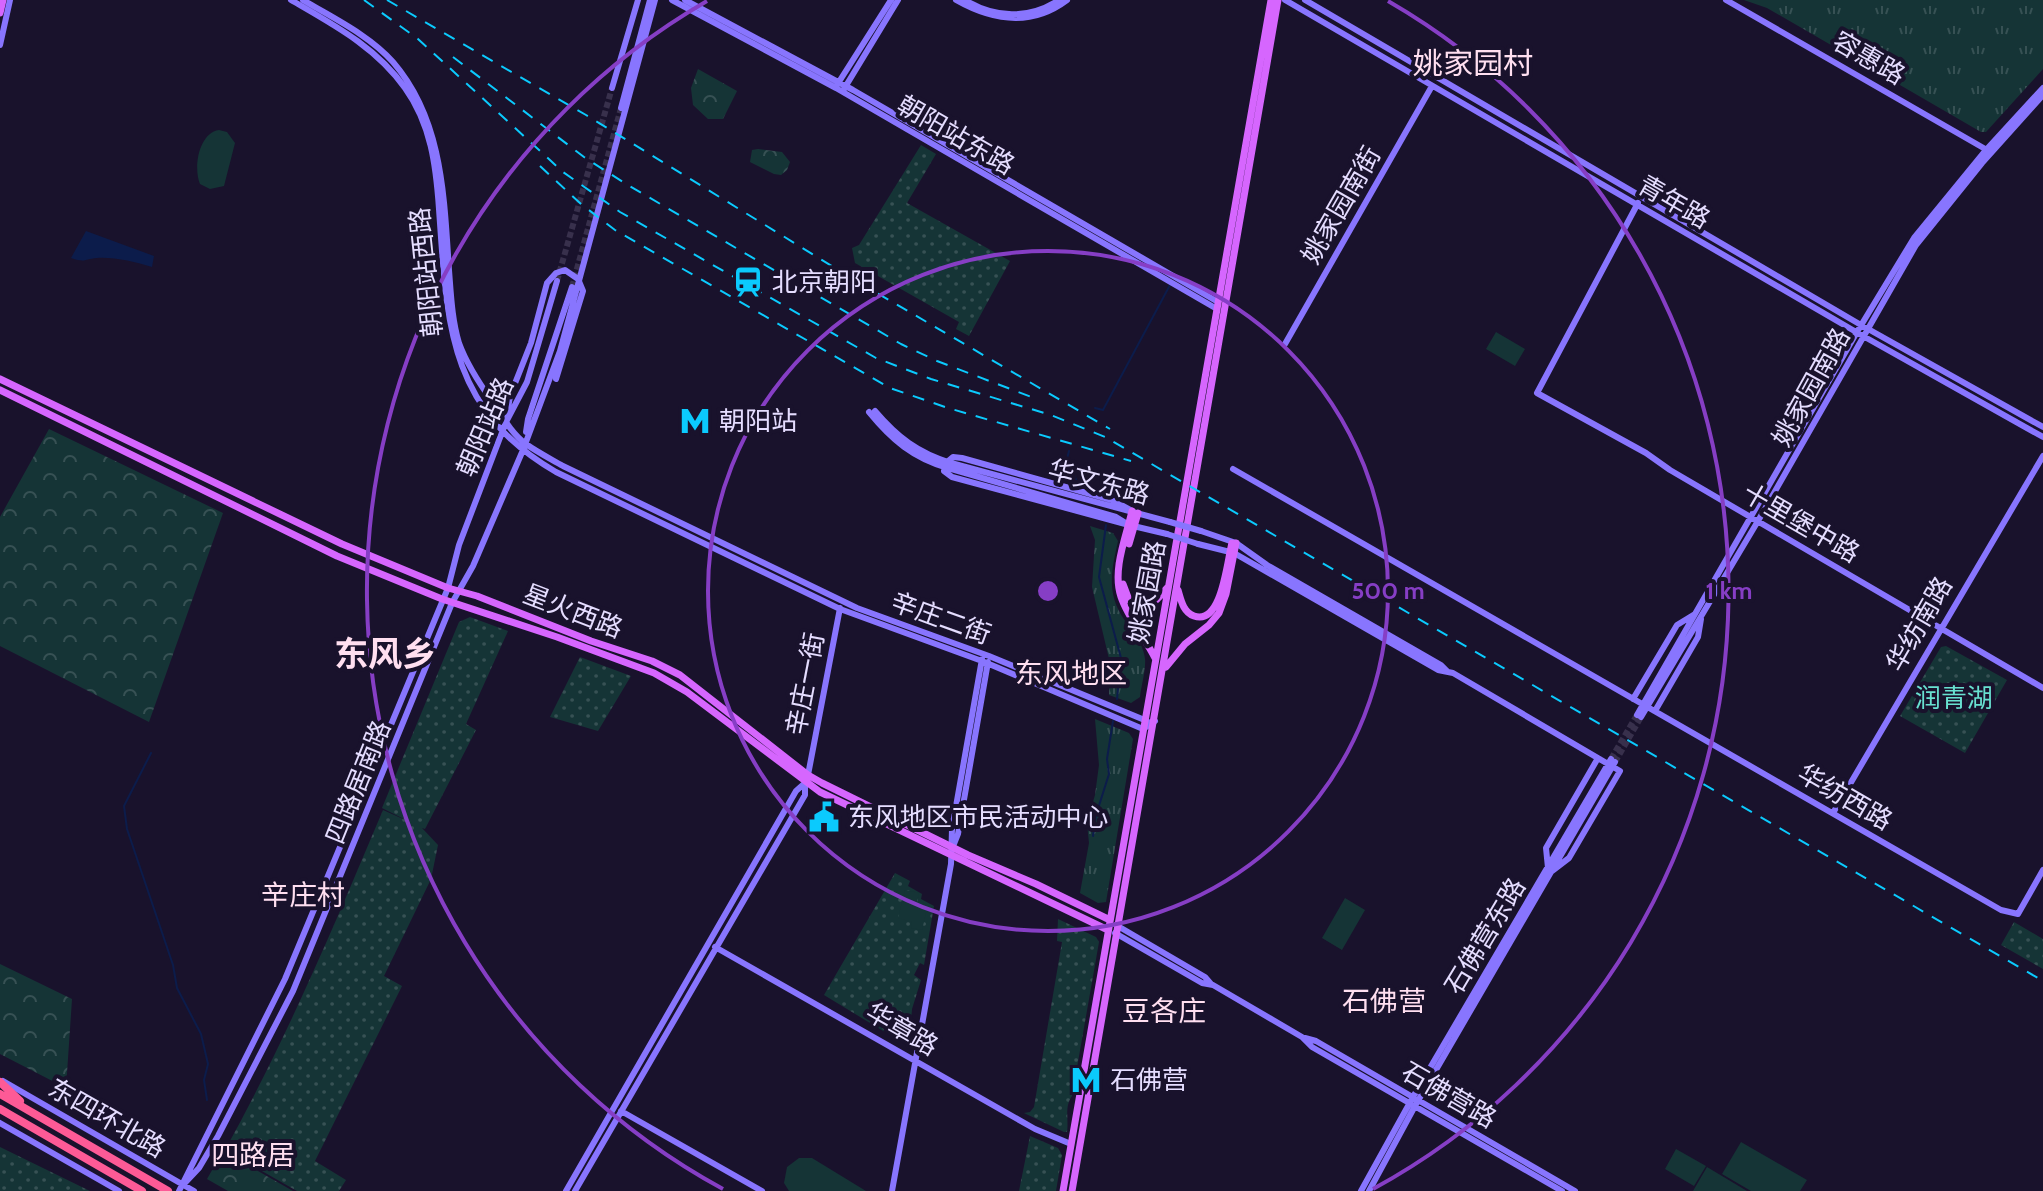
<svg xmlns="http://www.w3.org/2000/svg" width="2043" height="1191" viewBox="0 0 2043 1191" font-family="Cabin,'Noto Sans SC',sans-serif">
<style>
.grass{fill:url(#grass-tufts)}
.forest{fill:url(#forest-crowns)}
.park{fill:url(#park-dots)}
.pitch{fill:#153436}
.water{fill:#0c1c4b}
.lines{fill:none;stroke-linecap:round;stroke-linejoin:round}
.stream{stroke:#0c1c4b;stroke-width:2}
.secondary-tunnel{stroke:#38304c;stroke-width:6;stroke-dasharray:6 3;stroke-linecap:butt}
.secondary{stroke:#8875fe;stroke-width:6}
.primary{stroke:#d666fe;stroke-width:7}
.highway{stroke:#fd5a96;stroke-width:8}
.rail{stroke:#0bcafd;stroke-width:2;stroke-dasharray:12 10;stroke-linecap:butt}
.secondary-bridge{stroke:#8875fe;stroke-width:6}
.ring{fill:none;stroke:#863ec5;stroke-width:4}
.labels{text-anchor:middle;stroke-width:8;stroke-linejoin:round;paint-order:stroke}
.street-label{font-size:26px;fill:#e5ddff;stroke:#19122c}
.poi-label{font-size:26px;fill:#e5ddff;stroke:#19122c;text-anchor:start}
.park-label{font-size:26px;fill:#68e0d0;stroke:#19122c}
.neighbourhood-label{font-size:28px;fill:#ffdff0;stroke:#19122c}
.quarter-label{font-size:30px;fill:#ffdff0;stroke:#19122c}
.district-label{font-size:34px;font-weight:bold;fill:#ffdff0;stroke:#19122c}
.centre{fill:#863ec5;stroke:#19122c;stroke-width:4}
.ring-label{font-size:24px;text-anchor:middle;font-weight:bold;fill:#863ec5;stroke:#19122c;stroke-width:8;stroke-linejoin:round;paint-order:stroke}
</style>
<defs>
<pattern id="grass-tufts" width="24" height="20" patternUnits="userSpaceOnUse" patternTransform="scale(2)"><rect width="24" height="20" fill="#153436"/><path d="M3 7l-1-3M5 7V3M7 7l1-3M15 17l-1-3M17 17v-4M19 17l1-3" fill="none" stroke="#375154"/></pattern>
<pattern id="forest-crowns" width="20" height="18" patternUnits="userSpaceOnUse" patternTransform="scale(2)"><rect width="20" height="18" fill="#153436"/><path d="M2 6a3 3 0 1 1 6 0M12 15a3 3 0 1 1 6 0" fill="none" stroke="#375154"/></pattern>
<pattern id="park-dots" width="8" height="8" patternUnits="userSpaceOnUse" patternTransform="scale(2)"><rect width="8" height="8" fill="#153436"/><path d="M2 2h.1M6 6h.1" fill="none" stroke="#375154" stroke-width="1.8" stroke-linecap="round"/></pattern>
</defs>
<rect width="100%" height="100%" fill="#19122c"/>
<path class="grass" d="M1744 0H2043V69L1986 132H1981L1767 8Z
M1090 526 1113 533 1118 541C1113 564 1107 586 1118 609 1126 626 1143 639 1145 659 1146 671 1141 686 1140 697L1131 703 1109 695 1110 663 1092 587 1095 540Z
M1095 719 1129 733 1133 739 1106 902 1098 903 1080 893 1089 843 1087 823 1095 795 1099 765Z"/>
<path class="forest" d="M698 69 737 91 723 119H708L693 105 691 88Z
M758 149 782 152 790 162 787 170 781 175 774 174 750 162 752 150Z
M49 429 223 513 149 722 0 646V517Z
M0 964 72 999 66 1088 0 1054Z
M223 1151 293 1191H228L207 1179Z"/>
<path class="park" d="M921 145 936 154 907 203 1010 261 969 336 956 329 959 322 855 263 852 248 859 245Z
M470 617 508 631 466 724 476 730 425 829 422 828 438 845 431 879 384 976 402 986 315 1161 346 1180 339 1191H297L225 1150C286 1040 334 926 383 810L412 823 382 808 459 622Z
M1946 646 2007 680 1965 753 1900 716 1941 647Z
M580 657 631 676 598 731 550 717Z
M895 873 910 881 908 886 922 894 921 899 934 906 924 965 920 963 914 975 921 980 912 1009 910 1033 898 1040 824 995Z
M1058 919 1096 937 1099 942 1072 1096C1064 1107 1069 1120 1067 1132H1064L1024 1113 1030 1112 1034 1107 1062 942 1057 941Z
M2014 922 2043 939V969L2001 945Z
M1030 1136 1058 1148 1062 1155 1056 1191H1019Z
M0 1147 90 1191H0Z"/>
<path class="pitch" d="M219 130 227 132 235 143 224 186 210 189 200 184C193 167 199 133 219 130Z
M1496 332 1525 349 1515 366 1486 349Z
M905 890 919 893 916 906 927 909 922 930 911 928 912 922 898 918Z
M1345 898 1365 910 1342 950 1322 938Z
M1741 1142 1807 1180 1800 1191H1751L1722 1174Z
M1676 1149 1706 1166 1694 1186 1665 1169Z
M799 1158H812L866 1191H789L784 1183 787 1167Z
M1707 1167 1747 1191H1693Z"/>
<path class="water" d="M86 231 154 256 152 267C135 262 115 257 97 258 84 259 86 263 71 258Z"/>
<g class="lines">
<path class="stream" d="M1095 408 1103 410 1170 285
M1069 451 1067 459 1077 482
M1106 525 1099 577 1121 658 1117 699
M151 753 124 806 127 829 173 965 177 988 201 1034 208 1064 204 1080 207 1100
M1093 836 1096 815 1109 774 1107 759 1113 721"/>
<path class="secondary-tunnel" d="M557 281 612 88
M572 287 621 108
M1611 759 1637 715
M1615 762 1641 717"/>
<path class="secondary" d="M291 0C334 25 376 47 405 88 431 124 436 166 439 209 447 321 447 409 556 472L840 609 982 661 1143 729 1155 721
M303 0C333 18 369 35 393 62 443 120 444 197 449 270 451 295 452 320 459 343 467 365 479 383 492 401 502 416 512 434 526 444 537 452 551 459 563 466L857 608 989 656 1147 721
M672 0 836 88 1217 309
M685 0 853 90 1218 302
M956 0C993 21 1031 27 1067 0
M965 0C994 18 1029 20 1059 0
M1285 0 1863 336 2043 437
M1305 0 1861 325 2043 427
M1726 0 1987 150
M0 45 10 0
M837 85 891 0
M612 88 638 0
M844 89 898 0
M621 108 650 0
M1638 203 1537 393 1646 453 1670 470 2043 688
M1285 344 1432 86
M507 415 510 396 531 343 547 283 556 273 565 270 578 279 583 291 556 379
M526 432 528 419 572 287
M951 463 1170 522
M948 468 1116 517 1129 525 1167 534
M1233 469 2001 910 2018 914 2043 870
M1129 525 952 477 944 471 947 462 953 457 962 458 1112 500 1132 511
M1201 531 1236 543 1267 565 1441 665 1447 671
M1198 544 1234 553 1438 670 1453 673 1620 771 1569 858 1552 871
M1633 699 1677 625 1695 614
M1655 711 1698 637 1701 619
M1637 715 1857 332 1914 238 1986 150 2043 88
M1641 717 1758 521 1916 245 1982 163 2043 95
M808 775 840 608
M1833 813 2043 456
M954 844 958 834 988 662
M1548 868 1546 848 1598 758
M1116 925 1205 977 1211 984
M1115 933 1202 983 1213 985 1302 1037 1312 1047 1562 1191
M715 947 1035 1129 1071 1144
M1305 1038 1316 1041 1575 1191
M3 1081 194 1191
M621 1111 762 1191
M0 1123 119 1191
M183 1185 199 1168 218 1136 293 991 452 603 473 566 523 450 560 351 655 0
M179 1191 285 979 448 588 459 545 506 422 527 382 557 281
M566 1191 796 791 805 783
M575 1191 805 795V783
M892 1191 951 864 952 829 982 659
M1361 1191 1413 1097 1611 759
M1369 1191 1415 1106 1615 762"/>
<path class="primary" d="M0 13 3 0
M0 379 342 544 448 588 477 596 591 641 652 661 680 675 808 775 822 783 968 855 1036 884 1110 920
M0 390 337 556 442 599 557 637 654 673 687 692 820 792 1108 930
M1132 511C1126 537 1112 570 1121 597 1128 618 1145 638 1155 658
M1129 544 1138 513
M1123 584 1129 600C1147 612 1155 603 1167 588
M1178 590C1181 600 1183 612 1194 616 1222 626 1227 561 1232 543
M1166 667 1185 644 1209 625 1219 613 1226 594 1236 543
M1063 1191 1271 0
M1072 1191 1278 0"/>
<path class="highway" d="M0 1082 20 1101
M0 1094 168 1191
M0 1109 142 1191"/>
<path class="rail" d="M364 0 418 39 563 172 620 212 876 358 931 379 1051 415 1105 437 2043 981
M387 0 586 115 853 279 1110 429
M453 57 584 157 626 184 901 344 937 361 1034 398
M540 166 581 204 615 230 890 388 948 408 1131 461"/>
<path class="secondary-bridge" d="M875 411C897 437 918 453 951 463
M869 412C892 440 913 458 948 468
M1170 522 1201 531
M1167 534 1198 544"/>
</g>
<g class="ring">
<circle cx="1048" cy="591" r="340"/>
<path d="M723 1189A681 681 0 0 1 707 1M1388 1A681 681 0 0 1 1373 1189"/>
</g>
<defs>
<g id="station-bare" transform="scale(2.4)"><path d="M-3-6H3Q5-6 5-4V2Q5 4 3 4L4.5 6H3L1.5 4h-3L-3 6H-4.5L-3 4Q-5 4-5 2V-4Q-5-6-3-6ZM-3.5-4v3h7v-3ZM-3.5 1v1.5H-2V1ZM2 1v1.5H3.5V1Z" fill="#0bcafd" stroke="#19122c" stroke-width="2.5" paint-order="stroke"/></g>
<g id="metro-bare" transform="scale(2.4)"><path d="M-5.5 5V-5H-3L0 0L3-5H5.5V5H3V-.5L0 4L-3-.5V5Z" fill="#0bcafd" stroke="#19122c" stroke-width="2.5" paint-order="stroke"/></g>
<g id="civic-bare" transform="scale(2.4)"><path d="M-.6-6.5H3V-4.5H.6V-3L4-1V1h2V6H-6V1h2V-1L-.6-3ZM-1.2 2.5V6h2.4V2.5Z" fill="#0bcafd" stroke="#19122c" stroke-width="2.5" paint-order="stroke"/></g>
</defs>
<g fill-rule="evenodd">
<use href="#station-bare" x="748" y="282"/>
<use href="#metro-bare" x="695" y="421"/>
<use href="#civic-bare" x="824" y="817"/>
<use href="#metro-bare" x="1086" y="1080"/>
</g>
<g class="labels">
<g class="street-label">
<text transform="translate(1869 58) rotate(30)" y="9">容惠路</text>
<text transform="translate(956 135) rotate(30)" y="9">朝阳站东路</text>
<text transform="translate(1674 202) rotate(30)" y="9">青年路</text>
<text transform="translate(1341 205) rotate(-60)" y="9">姚家园南街</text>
<text transform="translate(426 272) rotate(-96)" y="9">朝阳站西路</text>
<text transform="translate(1811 387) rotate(-61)" y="9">姚家园南路</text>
<text transform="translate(485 427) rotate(-67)" y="9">朝阳站路</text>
<text transform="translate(1099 482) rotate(15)" y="9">华文东路</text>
<text transform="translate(1801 523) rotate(30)" y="9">十里堡中路</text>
<text transform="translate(1147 592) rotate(-80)" y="9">姚家园路</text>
<text transform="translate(573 611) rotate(21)" y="9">星火西路</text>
<text transform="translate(941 618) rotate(20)" y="9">辛庄二街</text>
<text transform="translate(1919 624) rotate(-60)" y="9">华纺南路</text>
<text transform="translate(805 684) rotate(-79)" y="9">辛庄一街</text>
<text transform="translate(358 782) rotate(-68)" y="9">四路居南路</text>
<text transform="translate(1845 797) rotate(30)" y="9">华纺西路</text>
<text transform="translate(1485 936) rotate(-59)" y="9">石佛营东路</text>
<text transform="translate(902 1029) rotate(30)" y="9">华章路</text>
<text transform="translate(1449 1095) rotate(30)" y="9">石佛营路</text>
<text transform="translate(107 1118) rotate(30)" y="9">东四环北路</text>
</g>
<g class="poi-label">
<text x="772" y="291">北京朝阳</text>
<text x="719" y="430">朝阳站</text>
<text x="848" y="826">东风地区市民活动中心</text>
<text x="1110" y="1089">石佛营</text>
</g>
<g class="park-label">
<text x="1954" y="707">润青湖</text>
</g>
<g class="neighbourhood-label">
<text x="1071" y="683">东风地区</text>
<text x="303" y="905">辛庄村</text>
<text x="1384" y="1011">石佛营</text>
<text x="1164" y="1021">豆各庄</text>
<text x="253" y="1165">四路居</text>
</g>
<g class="quarter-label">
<text x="1473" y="74">姚家园村</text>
</g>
<g class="district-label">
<text x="385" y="666">东风乡</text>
</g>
</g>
<circle cx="1048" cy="591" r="12" class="centre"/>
<g class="ring-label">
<text x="1388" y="599">500 m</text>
<text x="1729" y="599">1 km</text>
</g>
</svg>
